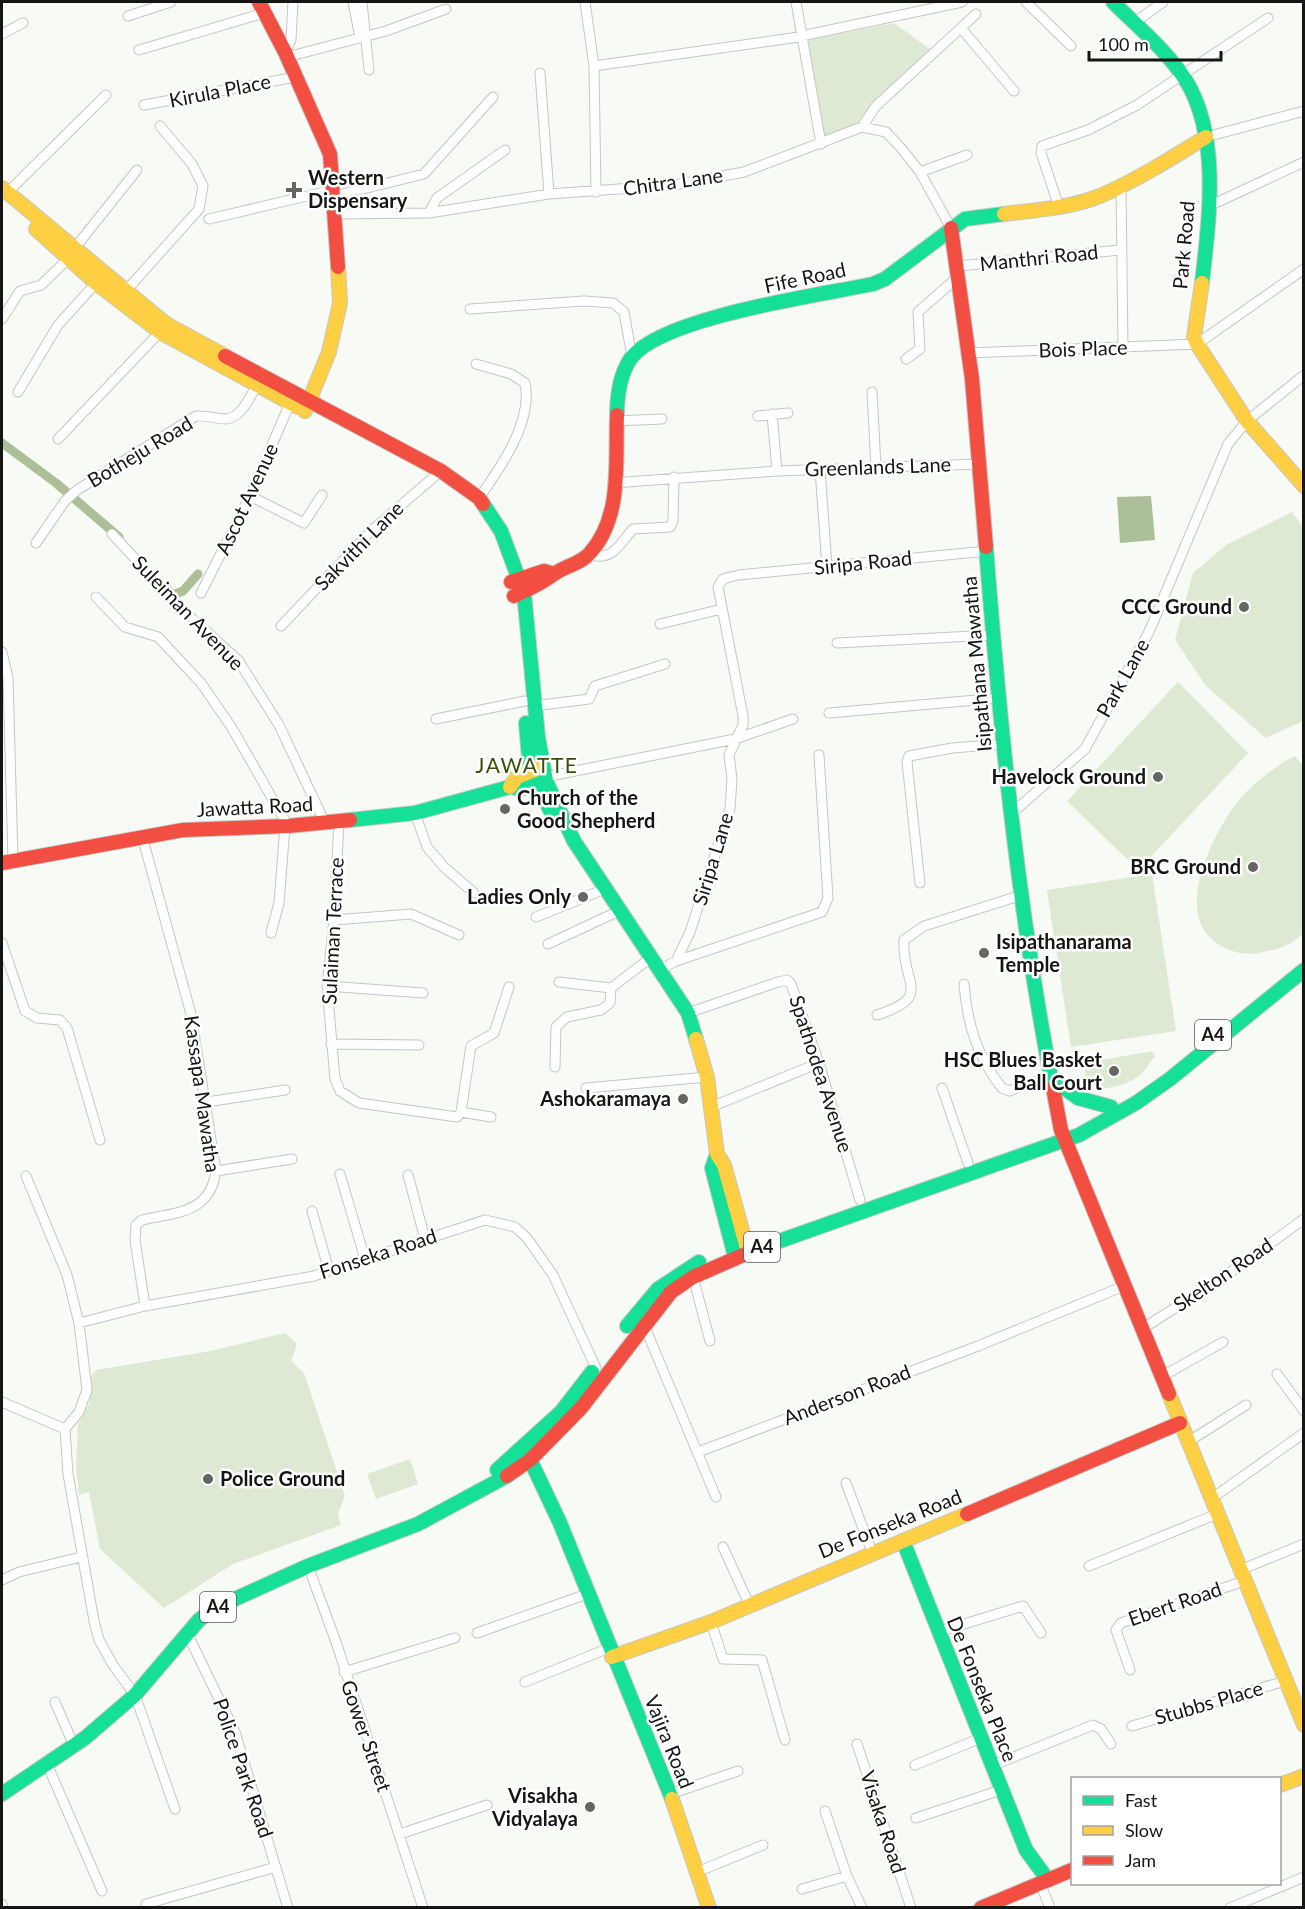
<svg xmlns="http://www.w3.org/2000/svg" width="1305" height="1909" viewBox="0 0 1305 1909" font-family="Lato,sans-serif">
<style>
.green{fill:#dde9d2}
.water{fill:#acbf98}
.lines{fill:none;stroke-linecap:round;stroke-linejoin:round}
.canal{stroke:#acbf98;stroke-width:9}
.street-casing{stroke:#c5c7c4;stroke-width:11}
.fast-casing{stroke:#c5c7c4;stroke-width:16}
.slow-casing{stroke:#c5c7c4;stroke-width:16}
.jam-casing{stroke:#c5c7c4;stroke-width:16}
.street{stroke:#fefefe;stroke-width:9}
.fast{stroke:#16e098;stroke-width:14}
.slow{stroke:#ffcf43;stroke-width:14}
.jam{stroke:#f24e42;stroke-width:14}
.poi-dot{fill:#646662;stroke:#fff;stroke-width:2}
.labels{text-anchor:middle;stroke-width:5;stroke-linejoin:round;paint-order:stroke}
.shield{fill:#fff;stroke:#5b5c5a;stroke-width:1.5}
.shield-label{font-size:18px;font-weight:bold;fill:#151613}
.street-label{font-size:20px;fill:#151613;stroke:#fff}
.poi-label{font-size:20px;font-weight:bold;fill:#151613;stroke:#fff;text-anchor:end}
.neighbourhood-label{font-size:21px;letter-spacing:1.5px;fill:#355109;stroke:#fff}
</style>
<rect width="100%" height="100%" fill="#f7faf5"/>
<path class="green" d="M894 23 934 52 875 106 869 127 823 141 804 41Z
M1292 512 1303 527V721L1266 738 1206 686 1175 640 1193 573 1226 545Z
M1178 682 1248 753 1146 862 1133 865 1067 801Z
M1295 756 1304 767 1303 933C1292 946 1275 950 1258 953 1243 955 1228 952 1215 942 1174 911 1212 837 1235 805 1247 788 1277 764 1295 756Z
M1152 874 1176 1031 1071 1047 1047 890Z
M1152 1051 1155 1056C1150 1062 1146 1070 1140 1075 1128 1085 1100 1093 1086 1085L1085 1063Z
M285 1333 297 1344 291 1361 304 1373 345 1496 338 1514 341 1525 233 1564 164 1608 100 1549 89 1492 79 1495 76 1467 78 1424 90 1402 89 1379 96 1370 211 1351Z
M410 1459 418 1484 376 1499 367 1474Z"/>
<path class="water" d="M1151 496 1155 540 1120 543 1117 497Z"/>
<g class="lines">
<path class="canal" d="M2 443 56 483 119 537
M167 589 173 595 183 591 198 574"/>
<g class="street-casing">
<path id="street" d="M353 2 360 38
M362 2 369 70
M585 2 594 66 596 192
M796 2 821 144
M1026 2 1071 46
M128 16 171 2
M1134 23 1163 2
M961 28 1014 91
M2 34 23 23
M139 50 264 13
M285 52 291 40 293 2
M287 57 386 31 446 9
M594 66 792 38 962 2
M540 73 549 194
M144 105 296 77
M862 127 876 106 976 14
M1206 137 1304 111
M920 172 967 155
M1121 186 1123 348
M7 193 106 95
M334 196 424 174 493 97
M1059 207 1041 153 1042 146 1088 130 1137 105 1268 18
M1207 207 1304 162
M429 213 437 198 505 150
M336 214 429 213 549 194 674 185 744 172 862 127 886 132 901 148 920 172 951 228
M209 219 333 190
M74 249 137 170
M959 266 1120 250
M125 292 199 209 203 186 192 164 160 126
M470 309 584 301 613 303 624 312 632 357
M2 319 20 291 41 285 68 259
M969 353 1197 344 1304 269
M906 359 920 349 918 312 960 275
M476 364 511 374 525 383C533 422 501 467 479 498
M18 392 58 325 97 282
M872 392 876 467
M772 414 777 471
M758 416 788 413
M615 421 662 419
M58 439 160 332
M820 469 827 567
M613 483 777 471 980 464
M250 496 304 523 322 495
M112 534 186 613 238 660 279 725 325 823
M36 543 65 501 77 490 196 416C207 415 216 419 226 419 241 418 249 398 256 387
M589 555C613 561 618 546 633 529L670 527 673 521 674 477
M739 575 987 551
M201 593 250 496 290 403
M96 597 125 627 158 637 201 683 232 728 288 826
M660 624 722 609
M281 626 372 530 441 471
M837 643 993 635
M2 652 8 678 13 860
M534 706 589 699 595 686 665 664
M829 713 999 698
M436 719 525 701
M545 777 735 739 793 719
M415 813 427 847 444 867 474 893
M1011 814 1085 749 1149 632 1228 444 1247 421 1304 375
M339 822 334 920 327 986 335 1079 340 1091 359 1103 457 1117 461 1112 471 1046 494 1033 509 987
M142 836 191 1014 216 1171C210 1214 176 1212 142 1220L136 1225 135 1240 145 1306
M920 883 907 762 909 756 952 748 1004 744
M536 917 605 889
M334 920 411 914 459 935
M271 933 279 903 285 826
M2 943 25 1011 37 1018 60 1020 67 1028 100 1140
M548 944 621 910
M676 961 822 912 828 898 819 755
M661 969 676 961 690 932 730 809 732 779 729 755 743 725V716L718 587 723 579 734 576
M559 982 611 988
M964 984C967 1023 977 1057 1002 1088L1009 1091 1050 1076
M327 986 423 993
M688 1013 778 982 787 980 791 984 819 1063 860 1200
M877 1015C935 996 901 984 904 940L924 926 1022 895
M331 1044 419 1045
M555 1067 556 1027 567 1017 601 1010 610 1003 611 988 653 956
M586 1088 707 1077
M942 1088 968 1163
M207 1102 285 1090
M711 1107 819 1063
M461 1112 491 1117
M216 1171 292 1159
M340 1174 365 1259
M408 1175 425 1239
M26 1176 67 1275 79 1323 87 1390 79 1412 65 1429 68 1474 94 1621 99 1640 113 1665 135 1695 175 1809
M312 1211 329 1271
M693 1277 710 1341
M79 1323 145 1306 314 1276 485 1220 515 1227 527 1238 553 1275 596 1368
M644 1325 716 1497
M1142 1329 1231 1272 1304 1219
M1277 1374 1304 1411
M1161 1377 1223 1342
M2 1402 65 1429
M1188 1442 1246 1405
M698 1452 978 1346 1124 1286
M846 1483 872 1552
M1211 1499 1304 1433
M723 1547 749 1604
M308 1566 336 1642 423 1908
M1089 1566 1217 1514
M1240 1570 1304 1544
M2 1580 19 1572 81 1557
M711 1622 723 1659 762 1660 785 1740
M938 1632 1023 1606 1041 1633
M187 1633 235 1732 288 1908
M477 1633 587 1594
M1130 1670 1116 1630 1121 1623 1244 1581
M344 1672 455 1638
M525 1682 609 1648
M55 1702 74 1746
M1132 1726 1285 1681
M857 1744 911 1908
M47 1764 102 1891
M915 1765 981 1738
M994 1765 1093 1725 1101 1729 1111 1744
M670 1794 738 1771
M825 1811 847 1876 862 1908
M916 1818 1001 1790
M400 1834 487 1805
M697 1872 763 1845
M1040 1883 1050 1908
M802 1889 847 1876
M2 1904 3 1908
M146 1904 276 1867
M1230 1908 1304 1877"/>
</g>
<g class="fast-casing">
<path id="fast" d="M1113 2C1138 27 1166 50 1185 79 1221 136 1209 220 1202 283
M617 415C617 396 620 374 631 358 662 317 820 295 873 284L885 279 965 219 1004 214
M483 504 501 531 524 593 538 737 546 781 574 841 688 1013 696 1039
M986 547C1000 728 1018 909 1053 1088
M526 723 530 770 553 816
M350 820 415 813 510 787 520 789 546 781
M1050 1078 1078 1098 1111 1107
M717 1154 712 1168 735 1257
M757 1249 1079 1135 1136 1103 1170 1079 1304 970
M627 1326 658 1289 699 1262
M527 1453 560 1523 672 1799
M497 1470 561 1412 592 1372
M903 1541 1026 1850 1048 1880
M2 1794 85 1738 135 1695 199 1620 215 1608 308 1566 418 1524 507 1476"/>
</g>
<g class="slow-casing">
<path id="slow" d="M2 188 166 324 225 356
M1004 214C1036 210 1070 208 1100 196 1137 180 1172 158 1206 137
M36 229 96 283 160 332 298 407
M1202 283 1194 337 1197 344 1247 421 1304 486
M305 411 329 352 340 303 338 267
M510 787 517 777 540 768
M696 1039 707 1077 717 1154 724 1165 748 1252
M1169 1394 1304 1725
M612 1657 711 1622 967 1514
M1280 1785 1304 1776
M672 1799 709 1908"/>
</g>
<g class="jam-casing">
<path id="jam" d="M259 2 285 52 330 154 338 267
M951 228 972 379 986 547
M225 356 441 471 479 498 483 504
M511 582 544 571 554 574
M514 596C529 589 541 584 554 574 565 566 582 563 590 553 623 516 615 461 617 415
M2 863 183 830 288 826 350 820
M1053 1088 1061 1130 1169 1394
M507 1476 530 1460 581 1408 671 1292 693 1277 757 1249
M967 1514 1180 1423
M981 1908 1072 1870"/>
</g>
<use href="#street" class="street"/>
<use href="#fast" class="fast"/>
<use href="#slow" class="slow"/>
<use href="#jam" class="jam"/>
</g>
<g class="poi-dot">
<path d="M291 181h6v6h6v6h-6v6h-6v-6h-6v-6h6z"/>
<circle cx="1244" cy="607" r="6"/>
<circle cx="1158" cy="777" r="6"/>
<circle cx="505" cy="809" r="6"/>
<circle cx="1253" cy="867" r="6"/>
<circle cx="583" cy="897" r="6"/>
<circle cx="984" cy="953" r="6"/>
<circle cx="1114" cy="1071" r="6"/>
<circle cx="683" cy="1099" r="6"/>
<circle cx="208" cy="1479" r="6"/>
<circle cx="590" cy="1807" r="6"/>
</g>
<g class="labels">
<g class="shield">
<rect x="1195" y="1020" width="36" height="30" rx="4.5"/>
<rect x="744" y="1232" width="36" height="30" rx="4.5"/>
<rect x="200" y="1592" width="36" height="30" rx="4.5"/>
</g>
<g class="shield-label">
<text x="1213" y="1041">A4</text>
<text x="762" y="1253">A4</text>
<text x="218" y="1613">A4</text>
</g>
<g class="street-label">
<text transform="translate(220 91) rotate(-11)" y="7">Kirula Place</text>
<text transform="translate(673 182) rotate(-8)" y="7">Chitra Lane</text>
<text transform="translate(1184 245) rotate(-85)" y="7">Park Road</text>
<text transform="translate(1039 258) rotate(-6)" y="7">Manthri Road</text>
<text transform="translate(805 278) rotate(-12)" y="7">Fife Road</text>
<text transform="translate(1083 349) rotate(-2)" y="7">Bois Place</text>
<text transform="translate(140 452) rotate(-31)" y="7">Botheju Road</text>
<text transform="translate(878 467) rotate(-2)" y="7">Greenlands Lane</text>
<text transform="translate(247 499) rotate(-65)" y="7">Ascot Avenue</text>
<text transform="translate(359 546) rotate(-45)" y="7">Sakvithi Lane</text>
<text transform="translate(863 563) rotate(-6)" y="7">Siripa Road</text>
<text transform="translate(188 613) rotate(46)" y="7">Suleiman Avenue</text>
<text transform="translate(977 664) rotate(-95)" y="7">Isipathana Mawatha</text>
<text transform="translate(1123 678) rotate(-61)" y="7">Park Lane</text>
<text transform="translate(255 807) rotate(-3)" y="7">Jawatta Road</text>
<text transform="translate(713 859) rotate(-73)" y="7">Siripa Lane</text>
<text transform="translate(333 931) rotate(-87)" y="7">Sulaiman Terrace</text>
<text transform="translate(821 1074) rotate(72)" y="7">Spathodea Avenue</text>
<text transform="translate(202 1094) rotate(82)" y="7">Kassapa Mawatha</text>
<text transform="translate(378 1254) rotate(-18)" y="7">Fonseka Road</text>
<text transform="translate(1223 1275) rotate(-34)" y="7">Skelton Road</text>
<text transform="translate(847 1395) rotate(-21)" y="7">Anderson Road</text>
<text transform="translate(890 1524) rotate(-22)" y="7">De Fonseka Road</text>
<text transform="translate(1175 1604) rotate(-19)" y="7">Ebert Road</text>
<text transform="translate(982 1689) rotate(68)" y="7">De Fonseka Place</text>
<text transform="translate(1209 1703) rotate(-16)" y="7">Stubbs Place</text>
<text transform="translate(366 1736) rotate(71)" y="7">Gower Street</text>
<text transform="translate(669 1742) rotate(68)" y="7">Vajira Road</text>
<text transform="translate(243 1768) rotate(71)" y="7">Police Park Road</text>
<text transform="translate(883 1822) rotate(72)" y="7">Visaka Road</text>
</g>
<g class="poi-label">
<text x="308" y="185" text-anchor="start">Western<tspan x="308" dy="23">Dispensary</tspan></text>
<text x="1232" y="614">CCC Ground</text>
<text x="1146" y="784">Havelock Ground</text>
<text x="517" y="805" text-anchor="start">Church of the<tspan x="517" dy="23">Good Shepherd</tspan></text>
<text x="1241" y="874">BRC Ground</text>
<text x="571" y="904">Ladies Only</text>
<text x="996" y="949" text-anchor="start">Isipathanarama<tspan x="996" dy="23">Temple</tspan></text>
<text x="1102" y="1067">HSC Blues Basket<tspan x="1102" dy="23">Ball Court</tspan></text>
<text x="671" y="1106">Ashokaramaya</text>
<text x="220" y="1486" text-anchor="start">Police Ground</text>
<text x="578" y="1803">Visakha<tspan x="578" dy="23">Vidyalaya</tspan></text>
</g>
<g class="neighbourhood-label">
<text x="527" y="773">JAWATTE</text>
</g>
</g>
<rect width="1305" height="1909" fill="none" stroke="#151613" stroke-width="6"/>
<rect x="1071" y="1777" width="210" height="108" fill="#ffffff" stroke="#a1a2a1" stroke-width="1.5"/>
<rect x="1083" y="1796" width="30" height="9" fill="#16e098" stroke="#a1a2a1" stroke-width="1.5"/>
<text x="1125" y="1807" font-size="18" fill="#151613">Fast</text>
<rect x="1083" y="1826" width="30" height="9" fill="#ffcf43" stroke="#a1a2a1" stroke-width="1.5"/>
<text x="1125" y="1837" font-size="18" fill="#151613">Slow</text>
<rect x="1083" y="1856" width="30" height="9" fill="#f24e42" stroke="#a1a2a1" stroke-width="1.5"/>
<text x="1125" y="1867" font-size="18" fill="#151613">Jam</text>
<path d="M1089 51v9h132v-9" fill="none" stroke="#151613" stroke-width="3"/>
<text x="1098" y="51" font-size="18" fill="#151613" stroke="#ffffff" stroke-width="4.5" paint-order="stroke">100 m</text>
</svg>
